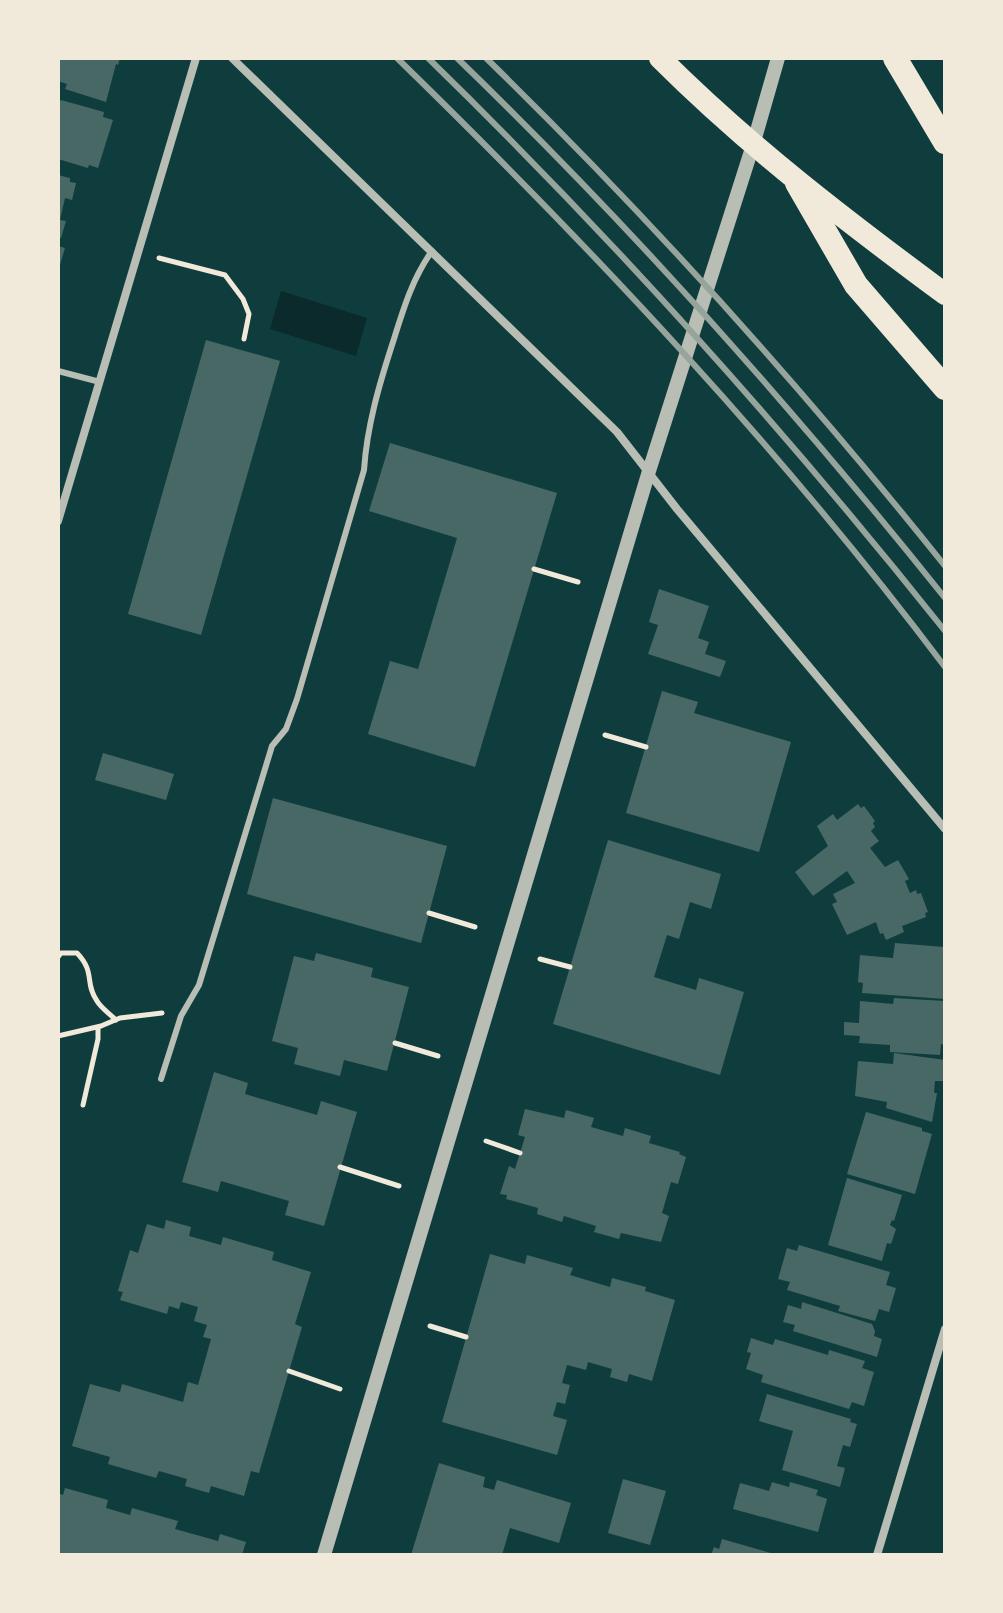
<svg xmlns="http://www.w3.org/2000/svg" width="1003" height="1613" viewBox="0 0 1003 1613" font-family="Jost,sans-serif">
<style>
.water{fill:#0a2a2b}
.building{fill:#486865}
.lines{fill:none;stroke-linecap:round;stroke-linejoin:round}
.path{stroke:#f1e9da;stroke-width:5}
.service{stroke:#b8beb3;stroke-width:6}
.minor{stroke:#b8beb3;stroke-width:8}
.tertiary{stroke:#b8beb3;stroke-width:14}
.trunk{stroke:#f1e9da;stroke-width:22}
.motorway{stroke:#f1e9da;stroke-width:24}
.rail{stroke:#97a49c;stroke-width:6}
</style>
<rect width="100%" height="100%" fill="#0f3d3e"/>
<path class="water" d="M281 291 367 318 356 356 270 329Z"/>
<path class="building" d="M58 58H120L118 65 116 64 106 102 65 89 67 84 58 81Z
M61 100 104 112 103 117 113 120 98 168 89 165 88 168 58 159V104Z
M58 175 70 178V182L76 183 72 200 65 198 60 220 66 221 61 238H58Z
M58 246 65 248 59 268H58Z
M206 340 280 361 201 635 128 614Z
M390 443 557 493 475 767 368 734 390 661 418 669 457 538 369 511Z
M659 589 709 606 698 638 709 642 705 654 726 661 720 677 648 654 658 625 649 622Z
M662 691 698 702 694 713 791 742 759 852 626 813Z
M103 753 174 774 166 800 95 780Z
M273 798 447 846 421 943 247 894Z
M858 804 861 808 864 806 875 821 873 823 875 827 871 831 879 841 870 848 885 867 898 860 909 879 905 881 910 893 916 890 917 894 921 893 928 912 925 913 926 917 902 926 904 932 886 940 883 933 880 934 876 922 847 935 832 904 837 902 833 894 855 883 847 871 813 896 795 872 828 846 817 826 833 814 837 820Z
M608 840 721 874 711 909 690 902 679 939 667 935 654 977 696 990 699 978 744 992 720 1075 553 1024Z
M895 943 944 947 945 975 943 989H945V999L862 993 863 983 858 982 860 955 893 958Z
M316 953 373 968 371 977 409 987 387 1071 344 1060 340 1076 294 1064 298 1048 272 1041 294 956 314 961Z
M894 998 945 1001V1045L941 1044 940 1055 890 1052V1045L859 1043 860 1036 844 1035V1022L859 1023 860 1001 893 1004Z
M894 1053 945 1060 943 1081H935L934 1093H937L932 1122 886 1108 887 1102 855 1096 858 1061 893 1064Z
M214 1072 248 1083 245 1094 317 1115 321 1101 357 1112 324 1226 285 1215 289 1201 221 1181 218 1192 182 1182Z
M525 1109 564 1118 566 1110 594 1118 591 1127 623 1136 625 1128 651 1136 649 1143 680 1152 679 1154 686 1157 678 1184 671 1182 662 1213 669 1216 661 1242 621 1233 619 1239 594 1232 596 1226 564 1216 562 1222 537 1214 538 1208 506 1199 507 1195 500 1194 509 1166 515 1169 525 1137 518 1135Z
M866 1112 922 1128V1131L932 1134 915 1194 847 1174Z
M847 1178 902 1195 894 1221 892 1220 890 1225 896 1229 891 1244 887 1243 882 1261 828 1245Z
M166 1220 191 1227 189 1236 221 1245 223 1237 274 1252 272 1260 311 1272 295 1324 302 1327 259 1473 251 1471 244 1496 211 1486 209 1493 185 1486 187 1479 159 1471 156 1478 108 1464 110 1457 72 1446 90 1384 120 1392 122 1384 183 1402 188 1382 198 1385 211 1339 203 1337 207 1325 194 1321 198 1307 181 1302 179 1309 169 1306 167 1314 120 1300 123 1292 118 1291 130 1250 138 1253 147 1224 164 1229Z
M799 1245 890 1272 886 1285 896 1288 889 1312 879 1309 875 1321 838 1311 840 1306 787 1290 790 1282 778 1279 787 1248 797 1251Z
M490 1254 525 1264 527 1255 573 1268 570 1275 610 1287 612 1278 646 1287 645 1291 675 1300 652 1381 629 1374 627 1382 610 1377 612 1369 588 1362 586 1370 567 1365 562 1383 570 1385 565 1404 557 1402 553 1416 567 1420 557 1455 442 1422Z
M802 1302 872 1324 875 1331 874 1336 882 1339 877 1357 793 1331 795 1325 783 1322 788 1305 801 1309Z
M751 1338 773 1345 775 1339 828 1355 829 1350 865 1361 862 1368 874 1372 864 1406 852 1402 849 1409 761 1382 763 1375 746 1369 751 1353 747 1352Z
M767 1394 851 1419 850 1422 857 1424 850 1447 843 1445 837 1466 845 1468 840 1487 782 1470 793 1431 759 1421Z
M439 1463 485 1477 483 1487 494 1490 497 1480 571 1503 559 1543 510 1528 502 1555H411Z
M623 1479 666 1491 650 1545 608 1533Z
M772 1482 789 1487 790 1482 818 1490 816 1495 827 1499 818 1532 733 1509 740 1483 769 1491Z
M65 1488 108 1500 106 1508 130 1515 132 1508 178 1521 175 1529 218 1541 220 1534 246 1542 242 1555H58V1493L63 1495Z
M722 1539 774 1554V1555H711L714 1547 719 1549Z"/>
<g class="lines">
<path class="path" d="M159 258 225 275 243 299 249 314 244 339
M534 569 578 582
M605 735 646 747
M429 913 475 927
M58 957 61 953H77C96 973 84 982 97 1001 101 1008 110 1014 116 1020
M540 959 570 967
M58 1036 101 1026 120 1018 162 1013
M395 1043 438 1056
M83 1105 98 1039V1027
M486 1141 520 1153
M340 1167 399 1186
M430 1326 466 1337
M289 1371 340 1389"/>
<path class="service" d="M58 371 100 382
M161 1079 181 1016 199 985 272 746 286 729 297 699 364 470C367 426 379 385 393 342 403 310 412 279 432 251"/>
<path class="minor" d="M232 58 617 432 677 509 945 829
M58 521 196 58
M877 1555 945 1329"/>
<path class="tertiary" d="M324 1555 649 471 753 145 778 58"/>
<path class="trunk" d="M660 58C748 146 845 220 945 294"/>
<path class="motorway" d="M895 58 945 142
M797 183 856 285 945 388"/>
<path class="rail" d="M397 58C593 249 780 448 945 667
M428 58C613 238 784 429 945 631
M457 58C632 227 793 408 945 598
M486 58C650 218 802 387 945 566"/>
</g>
<rect width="1003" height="1613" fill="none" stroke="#f1e9da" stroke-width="120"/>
</svg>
